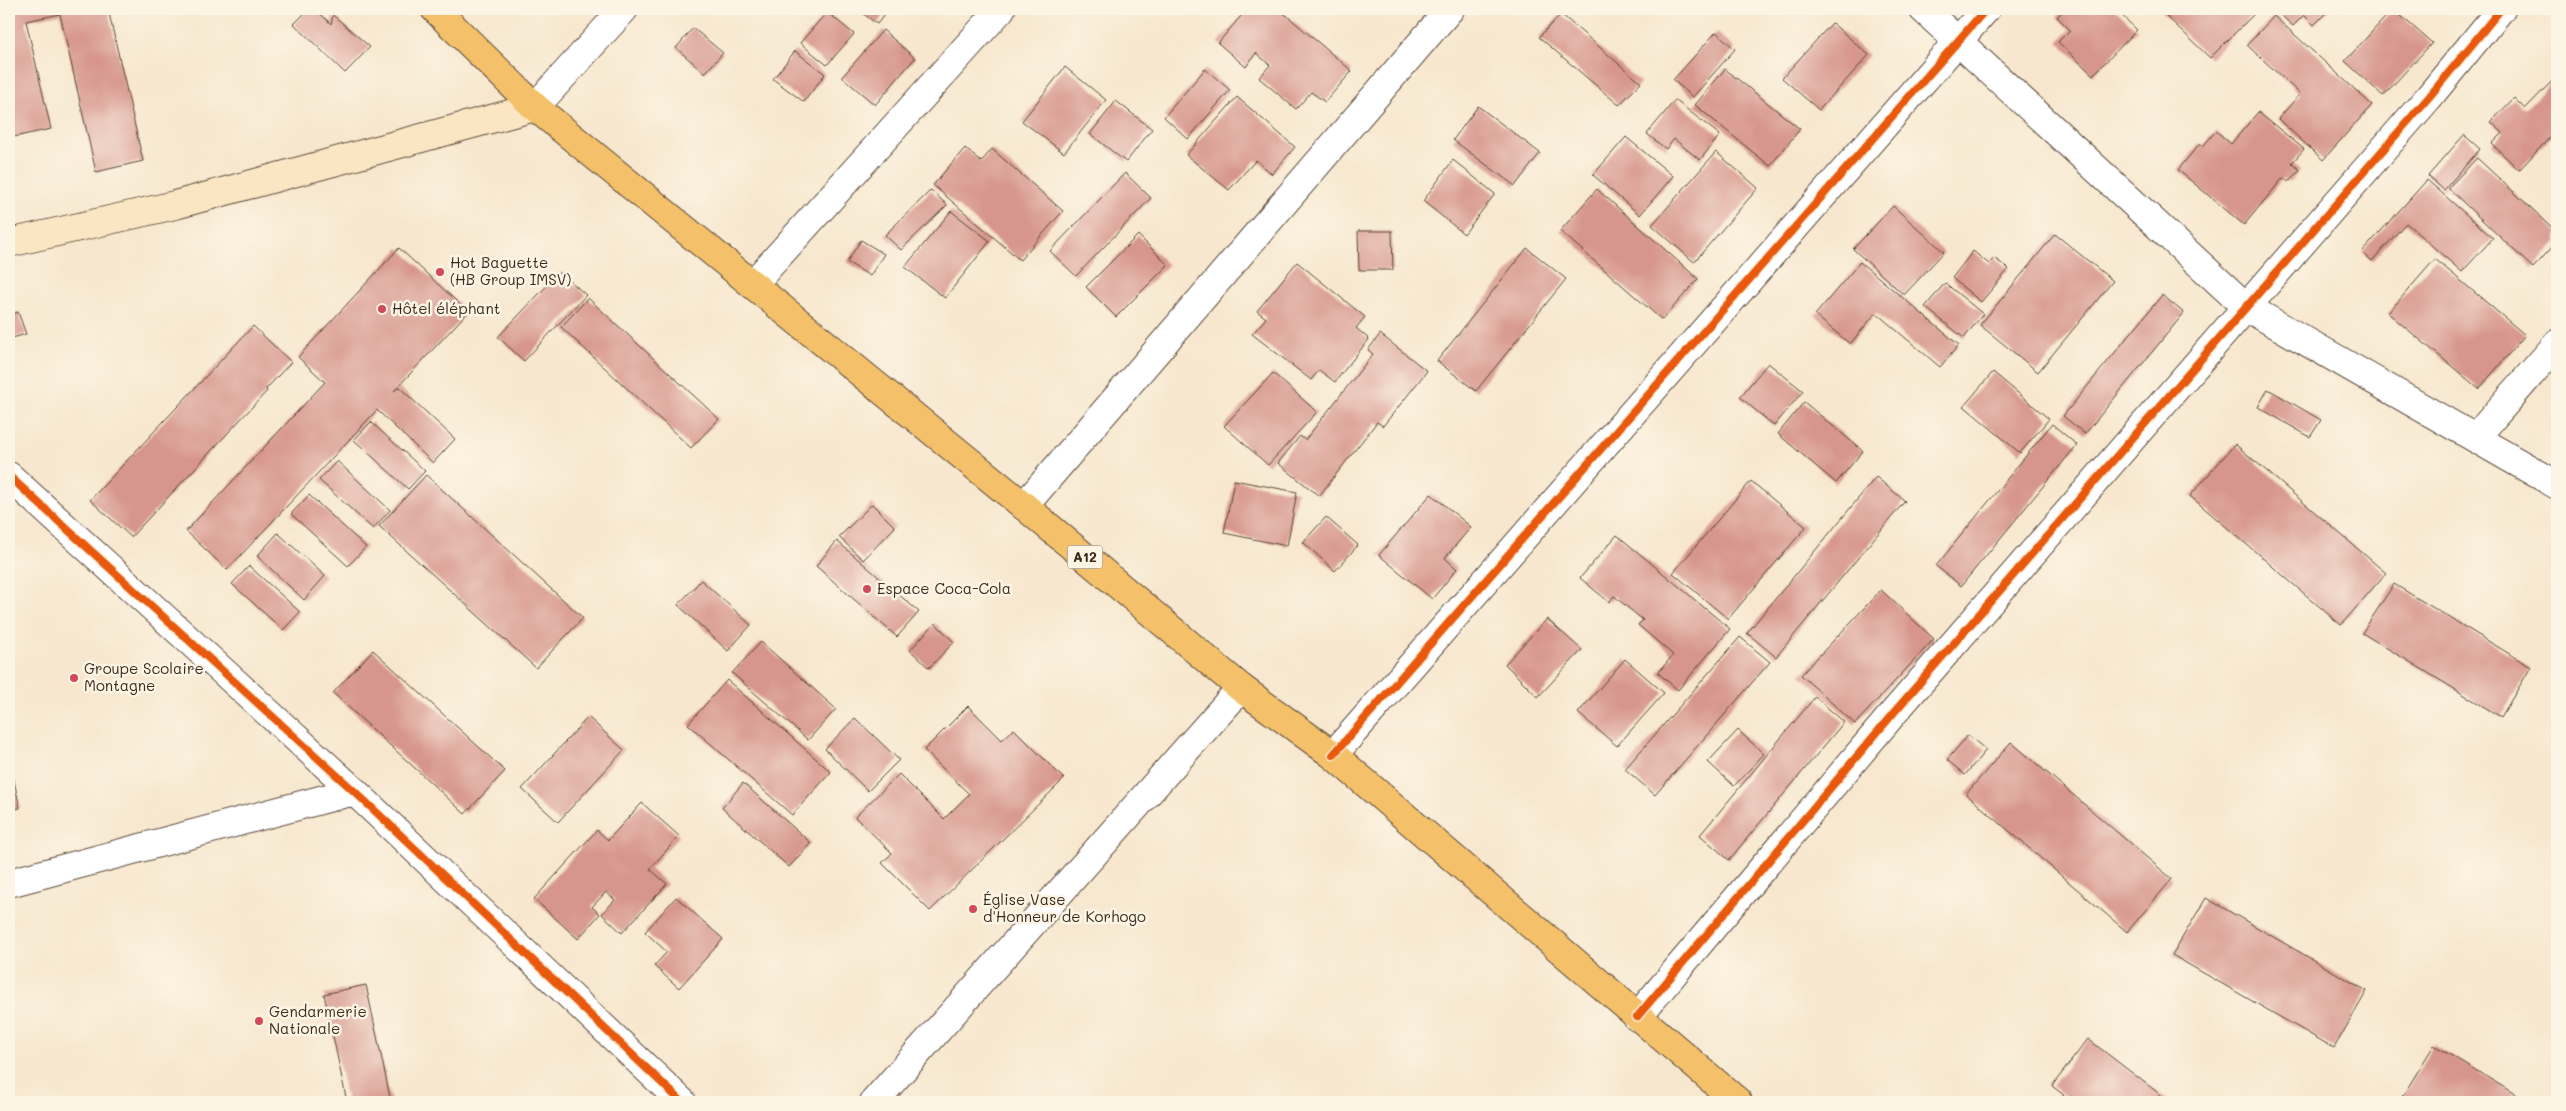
<svg xmlns="http://www.w3.org/2000/svg" width="2566" height="1111" viewBox="0 0 2566 1111" font-family="Mali,sans-serif">
<style>
.building{fill:#d7968d}
.lines{fill:none;stroke-linecap:round;stroke-linejoin:round}
.street-casing{stroke:#574638;stroke-width:30}
.secondary-casing{stroke:#574638;stroke-width:30}
.primary-casing{stroke:#574638;stroke-width:30}
.street{stroke:#fff;stroke-width:28}
.secondary{stroke:#fbe6c3;stroke-width:28}
.primary{stroke:#f4c16a;stroke-width:28}
.cycleway-casing{stroke:#fcf5e5;stroke-width:11}
.cycleway{stroke:#e8590c;stroke-width:8}
.poi-dot{fill:#d1495b;stroke:#fcf5e5;stroke-width:2}
.labels{text-anchor:middle;stroke-width:5;stroke-linejoin:round;paint-order:stroke}
.shield{fill:#fcf5e5;stroke:#75675a;stroke-width:1}
.shield-label{font-size:14px;font-weight:bold;fill:#3b2a1e}
.poi-label{font-size:15px;fill:#3b2a1e;stroke:#fcf5e5;text-anchor:start}
</style>
<rect width="100%" height="100%" fill="#fcf5e5"/>
<filter id="ink" filterUnits="userSpaceOnUse"><feTurbulence type="fractalNoise" baseFrequency=".02" numOctaves="2"/><feDisplacementMap in="SourceGraphic" scale="10" xChannelSelector="R" yChannelSelector="G"/><feConvolveMatrix kernelMatrix="1 2 1 2 8 2 1 2 1" color-interpolation-filters="sRGB"/></filter>
<filter id="wash" filterUnits="userSpaceOnUse"><feTurbulence type="fractalNoise" baseFrequency=".0096" numOctaves="4" result="noise"/><feDisplacementMap in="SourceGraphic" scale="20" xChannelSelector="R" yChannelSelector="G"/><feGaussianBlur stdDeviation="1.12" result="paint"/><feColorMatrix in="noise" values="0 0 0 0 0 0 0 0 0 0 0 0 0 0 0 0 0 1.4 0 .05"/><feComposite in="paint" operator="in"/></filter>
<g filter="url(#wash)">
<rect width="100%" height="100%" fill="#f7e7ce"/>
<g id="blocks">
<path class="building" d="M9 9H108L143 161 96 172 60 14 26 21 51 129 9 138Z
M309 9H315L331 24 333 15 370 47 345 73 294 24Z
M857 9H889L877 24Z
M1247 9H1279L1352 71 1325 102 1311 92 1296 109 1259 78 1270 65 1256 53 1246 67 1218 43Z
M2065 9H2115L2137 30 2093 75 2058 42 2070 30 2057 17Z
M2159 9H2253L2256 12 2210 58Z
M2274 9H2330L2314 25 2304 15 2293 26Z
M2393 9 2432 43 2383 96 2345 61Z
M827 12 854 34 827 65 800 43Z
M1561 14 1641 83 1619 105 1539 37Z
M2274 16 2372 105 2323 160 2278 119 2300 94 2247 45Z
M1832 23 1869 55 1819 110 1782 78Z
M693 28 723 53 705 73 676 48Z
M883 30 915 58 875 105 842 77Z
M1716 32 1735 49 1693 97 1673 80Z
M795 51 825 74 804 102 773 79Z
M1065 67 1106 100 1064 153 1022 121Z
M1205 69 1230 90 1188 139 1164 117Z
M1725 69 1800 129 1770 166 1695 105Z
M2557 76V130L2519 170 2492 144 2503 133 2491 122 2514 98 2525 109Z
M1237 97 1295 147 1272 174 1256 160 1229 190 1186 155Z
M1675 100 1720 135 1700 160 1674 139 1666 149 1647 134Z
M1116 101 1152 129 1126 162 1090 134Z
M1478 106 1540 153 1515 186 1453 140Z
M2258 112 2304 149 2292 163 2300 170 2289 182 2283 178 2244 225 2178 170 2200 143 2203 146 2216 131 2231 144Z
M2464 135 2480 149 2444 190 2428 176Z
M1626 137 1673 176 1640 215 1593 175Z
M965 148 981 162 992 149 1063 211 1020 260 933 185Z
M1716 152 1758 188 1694 262 1652 225Z
M2477 158 2557 232V242L2533 268 2448 188Z
M1453 160 1495 194 1464 234 1423 201Z
M1125 173 1151 198 1076 276 1050 251Z
M2427 180 2493 238 2462 272 2406 223 2372 261 2362 252Z
M1597 189 1698 279 1662 320 1560 231Z
M931 190 947 205 901 250 885 235Z
M1893 206 1944 252 1904 295 1853 249Z
M951 211 990 241 945 298 905 267Z
M1358 231H1392L1393 270H1359Z
M2055 234 2113 281 2038 372 1980 325Z
M1138 235 1168 265 1116 317 1086 287Z
M861 240 884 254 870 276 847 262Z
M399 248 468 312 394 391 399 387 455 439 433 463 377 410 227 570 186 531 325 382 298 357Z
M1527 248 1566 279 1476 391 1437 361Z
M1973 251 1989 264 1994 258 2009 269 1981 302 1952 278Z
M2435 259 2525 335 2479 389 2388 313Z
M1297 262 1365 317 1356 328 1369 339 1335 382 1319 370 1311 380 1252 334 1266 318 1257 311Z
M1860 262 1959 345 1940 367 1876 313 1850 344 1815 315Z
M560 272 586 295 524 361 498 337Z
M1945 283 1983 314 1964 338 1925 307Z
M2162 295 2184 313 2085 434 2063 416Z
M588 298 719 419 691 448 561 327Z
M18 312 26 334 9 339V315Z
M253 326 291 362 266 389 267 391 131 537 90 500Z
M1380 334 1427 371 1383 426 1377 422 1319 496 1278 463 1300 436 1305 440 1373 354 1368 350Z
M1768 363 1803 391 1774 426 1740 397Z
M1993 372 2049 419 2020 453 1964 406Z
M1273 373 1317 412 1268 465 1224 426Z
M2268 389 2321 420 2310 437 2258 407Z
M1804 402 1863 451 1836 483 1778 434Z
M371 422 425 471 408 489 354 440Z
M2052 424 2077 445 1961 586 1936 566Z
M2235 444 2386 573 2341 625 2190 496Z
M337 461 390 510 373 529 319 480Z
M426 475 583 618 536 668 379 526Z
M1876 477 1905 501 1776 657 1747 633Z
M1234 480 1297 492 1287 546 1224 533Z
M1751 481 1806 527 1728 619 1673 573Z
M1431 494 1471 527 1445 558 1457 569 1432 599 1379 555Z
M309 495 366 547 348 566 291 514Z
M872 504 895 527 863 560 839 537Z
M1326 517 1358 545 1335 571 1303 542Z
M278 533 325 576 304 600 257 556Z
M1617 535 1730 629 1678 690 1658 673 1673 655 1638 625 1643 620 1614 596 1609 602 1580 578Z
M837 541 919 612 897 637 816 566Z
M249 566 300 612 283 630 232 584Z
M701 580 751 625 728 651 678 605Z
M2394 584 2531 667 2501 717 2362 633Z
M1881 590 1934 639 1855 724 1801 675Z
M1547 619 1582 650 1538 697 1505 664Z
M935 623 954 642 929 668 910 650Z
M1740 637 1770 662 1655 795 1625 769Z
M761 642 836 709 808 740 732 673Z
M373 650 505 771 465 814 333 693Z
M1625 659 1664 693 1617 746 1578 713Z
M727 680 831 772 792 815 688 724Z
M1815 697 1844 722 1729 860 1700 835Z
M968 706 1002 740 1014 729 1064 779 930 911 882 863 892 853 855 817 899 774 944 819 969 794 924 750Z
M588 717 624 750 558 822 522 789Z
M855 718 899 760 868 791 825 749Z
M1738 730 1764 754 1734 786 1708 762Z
M1968 735 1986 750 1965 775 1947 760Z
M2011 742 2172 879 2127 932 1966 794Z
M9 758 20 808 9 811Z
M743 783 811 843 789 867 722 808Z
M642 803 679 836 650 869 667 884 622 933 602 914 615 900 606 892 592 907 600 914 578 939 534 899 597 830 608 840Z
M676 897 723 939 679 988 654 966 667 952 645 932Z
M2206 898 2367 991 2334 1048 2172 955Z
M366 985 391 1102H347L324 994Z
M2088 1039 2170 1102H2073L2052 1086Z
M2434 1045 2528 1102H2410L2402 1097Z"/>
</g>
</g>
<g filter="url(#ink)">
<use href="#blocks" fill-opacity="0" stroke="#574638" stroke-width="1"/>
<g class="lines">
<g class="street-casing">
<path id="street" d="M1923 9 2246 307 2557 485
M535 107 624 9
M753 284 1001 9
M2475 438 2557 344
M9 476 354 791 682 1102
M1024 506 1450 9
M1333 755 1986 9
M9 883 354 791
M1637 1017 1896 710 2429 97 2501 9
M874 1102 1241 688"/>
</g>
<g class="secondary-casing">
<path id="secondary" d="M9 243 175 205 535 107"/>
</g>
<g class="primary-casing">
<path id="primary" d="M435 9 535 107 1024 506 1241 688 1333 755 1738 1102"/>
</g>
<use href="#street" class="street"/>
<use href="#secondary" class="secondary"/>
<use href="#primary" class="primary"/>
<g class="cycleway-casing">
<path id="cycleway" d="M9 476 354 791 682 1102
M1333 755 1986 9
M1637 1017 1896 710 2429 97 2501 9"/>
</g>
<use href="#cycleway" class="cycleway"/>
</g>
</g>
<g class="poi-dot">
<circle cx="440" cy="272" r="5"/>
<circle cx="382" cy="309" r="5"/>
<circle cx="867" cy="589" r="5"/>
<circle cx="74" cy="678" r="5"/>
<circle cx="973" cy="909" r="5"/>
<circle cx="259" cy="1021" r="5"/>
</g>
<g class="labels">
<rect class="shield" x="1067.5" y="545.5" width="35" height="23" rx="4"/>
<g class="shield-label">
<text x="1085" y="562">A12</text>
</g>
<g class="poi-label">
<text x="450" y="268">Hot Baguette<tspan x="450" dy="17">(HB Group IMSV)</tspan></text>
<text x="392" y="314">Hôtel éléphant</text>
<text x="877" y="594">Espace Coca-Cola</text>
<text x="84" y="674">Groupe Scolaire<tspan x="84" dy="17">Montagne</tspan></text>
<text x="983" y="905">Église Vase<tspan x="983" dy="17">d'Honneur de Korhogo</tspan></text>
<text x="269" y="1017">Gendarmerie<tspan x="269" dy="17">Nationale</tspan></text>
</g>
</g>
<rect width="2566" height="1111" fill="none" stroke="#fcf5e5" stroke-width="30"/>
</svg>
